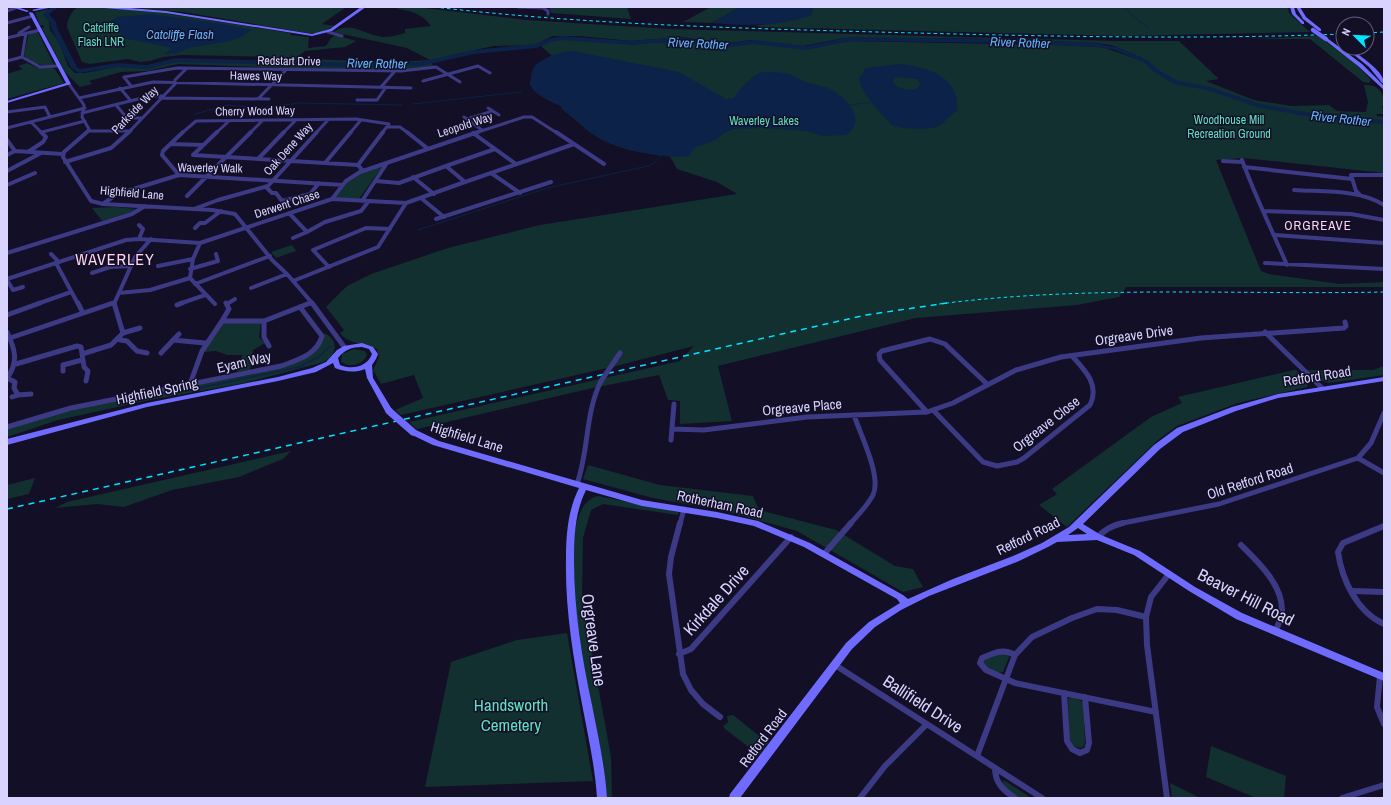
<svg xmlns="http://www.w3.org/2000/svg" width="1391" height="805" viewBox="0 0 1391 805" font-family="'Archivo Narrow',sans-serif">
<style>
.green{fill:#12302f}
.water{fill:#0c2248;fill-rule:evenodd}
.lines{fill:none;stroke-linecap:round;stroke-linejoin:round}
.stream-far1{stroke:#0c2248;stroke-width:1}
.stream{stroke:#0c2248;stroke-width:1.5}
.river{fill:#0c2248;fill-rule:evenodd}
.minor-far3{stroke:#3d3a85;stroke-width:3}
.minor-far2{stroke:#3d3a85;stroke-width:4}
.minor-far1{stroke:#3d3a85;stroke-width:5}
.minor{stroke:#3d3a85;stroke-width:6}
.secondary{fill:#6f6bff;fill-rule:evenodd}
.rail-far1{stroke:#00e5ff;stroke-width:1;stroke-dasharray:3.5 3;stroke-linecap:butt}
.rail{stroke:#00e5ff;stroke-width:1.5;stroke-dasharray:6 5;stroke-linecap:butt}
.minor-bridge{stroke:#3d3a85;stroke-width:5}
.secondary-bridge-far1{stroke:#6f6bff;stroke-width:4.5}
.secondary-bridge{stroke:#6f6bff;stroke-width:7}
.labels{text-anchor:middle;stroke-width:3;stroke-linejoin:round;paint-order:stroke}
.far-park-label{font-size:12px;fill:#5fe0c0;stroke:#130f26}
.far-street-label{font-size:12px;fill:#d9d4ff;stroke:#130f26}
.far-water-label{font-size:13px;font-style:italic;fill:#62b6ff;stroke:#130f26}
.far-quarter-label{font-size:13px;letter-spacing:1px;fill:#ffd6f0;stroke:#130f26}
.street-label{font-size:14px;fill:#d9d4ff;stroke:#130f26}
.quarter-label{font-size:16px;letter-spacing:1px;fill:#ffd6f0;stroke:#130f26}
.near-street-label{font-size:17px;fill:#d9d4ff;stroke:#130f26}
.near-park-label{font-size:17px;fill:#5fe0c0;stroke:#130f26}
</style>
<rect width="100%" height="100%" fill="#130f26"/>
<path class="green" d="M94 7 145 10 290 33 291 35 309 37 308 48 326 46 331 38 336 35 356 41 345 47 305 51 296 58C340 60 386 64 430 60L407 48 333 32C351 20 365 35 383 37 391 37 398 35 405 33V29L431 26C423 14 411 11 397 9L400 7H416L526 20 669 29 1114 41H1179L1219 79 1206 81 1254 100 1291 106 1329 105 1337 111 1366 112 1368 102 1364 85C1379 85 1384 92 1384 106H1382L1384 114H1376L1377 116 1384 117V173L1243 158 1216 160 1261 271 1269 274 1340 284 1384 282V287H1126L1119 297 1077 305 916 318 718 366 732 421 680 424V401L668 400 659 375 588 389 417 429 409 422 680 361 694 346 616 366 401 415 395 410 423 398 414 375 381 384 373 370 379 357 377 349C366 343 347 344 340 333L344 330 326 307 347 286 371 274 448 248 540 225 737 194 717 182 677 169 669 155C645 155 616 149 594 135 583 128 574 117 563 110L561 106C549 101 537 96 530 85 533 69 536 63 552 56L541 46 554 40 566 39 634 44 683 41 720 47 752 43 805 49 850 41 1056 45 1102 47 1140 60 1142 58 1111 45 1097 43 959 38H844L803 46 751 40 722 44 683 37 631 41 579 36H553L534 45 493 46 431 60 433 66 411 69H320L178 64 147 71 121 72 89 81 92 84 80 87 65 72 42 28 44 27 43 25H40L35 13 36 12 54 8 44 15 49 21 50 30 60 44 68 66 75 73H85L121 66 146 69 178 61 312 65 314 62 267 60 274 57 182 55 163 57 150 61 140 62 128 59 90 64 82 62C80 56 67 29 67 26 67 20 72 10 77 8 82 6 89 7 94 7Z
M126 7H346L322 24 335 26 319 33H307L183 12Z
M549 7H627L631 19 551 13Z
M711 7H740L712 23 683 22Z
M813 7H1288L1289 13 1310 32 1123 36 761 27 755 26 805 17 811 15Z
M36 32H38L54 65C43 66 30 65 24 55L29 33Z
M1318 36 1353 61 1371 80 1369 83 1363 82 1310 39H1252Z
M27 63 38 68H54L64 83 7 99V74L23 69 18 66Z
M376 167H382L359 199 335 198 352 177Z
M116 207 136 209 132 212 102 221 92 208Z
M292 245 296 251 276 258 271 252Z
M261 322 259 337 265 343 253 350 250 370 237 372 239 361 243 355H227L216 351 203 352 223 323Z
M324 333C339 340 338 354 324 362L244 383 145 401 58 420 7 437V428C70 408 135 396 200 384 230 378 262 374 292 364 307 359 323 350 324 333Z
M354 349 365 351 367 355C363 365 350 368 341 362L342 354Z
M1384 366V375L1329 383 1318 380 1307 370H1373Z
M1294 370H1296L1308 383 1307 387 1238 403 1177 426 1158 440 1067 527 1039 505 1057 494 1052 489 1151 417 1182 403 1178 397Z
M291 451 283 459 239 477 172 490 124 507 97 504 55 508 67 502Z
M588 465 660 485 753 496 759 510 836 530 895 566 913 569 923 587 903 592 797 531 725 511 653 498 583 479Z
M35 478 29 494 7 499V485Z
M598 496 679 512 678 515 603 504 591 510 583 538 582 598 611 757 612 798H606C606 786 605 774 603 762 597 723 542 507 598 496Z
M567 633 593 781 425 787 451 662 517 640Z
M1004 652 1010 655 1003 672C994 674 987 671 982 663L984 660Z
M1070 697 1078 699 1083 702 1085 741 1084 746 1081 748 1073 746 1069 738 1068 699Z
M733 715 768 743 759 755 725 729 723 726 728 722 727 716Z
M1211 746 1286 776 1284 798H1256L1206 777Z
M1004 780 1031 798H1020L1001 785Z
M1170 783 1200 798H1172Z"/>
<path class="water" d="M740 7H813L811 15C779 27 745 26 712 23Z
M152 14 223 24 252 30 243 36 230 41 189 48 177 53 164 54 172 48 127 39 117 31 102 27 117 17Z
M573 51 679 72 726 99 734 98C741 88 748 80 759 73 768 71 780 72 789 74 795 76 801 80 806 82 814 85 823 85 830 89 847 98 868 120 846 135L823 136 806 131 762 128 734 129 726 132 715 140 694 148 689 156C665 160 616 149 594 135 583 128 574 117 563 110L561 106C549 101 537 96 530 85 531 80 531 73 533 69 540 57 561 52 573 51Z
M898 64C925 66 961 76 957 111 950 115 947 120 940 125 932 131 903 129 893 126 882 114 861 94 859 78L864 72 863 70 866 68ZM898 77 917 79 921 84 918 88C909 91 899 90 893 82L894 79Z"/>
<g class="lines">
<path class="stream-far1" d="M1123 7 1149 29
M413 104 521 92
M850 105 873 102
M195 114 228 105 257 108 300 103 402 105
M418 230 547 188 648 166 654 163 661 155"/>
<path class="stream" d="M190 390 299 367 320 356 330 346"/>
<path class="river" d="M52 7H59L49 14 56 22 57 28 77 67 80 69 117 63 147 65 176 58 359 63 421 62 474 50 535 44 548 39 562 36 632 41 678 37 725 44 754 40 806 46 850 37 1009 39 1095 43 1119 48 1149 61 1158 70 1178 81 1210 87 1260 104 1328 116 1384 120V124L1328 120 1257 107 1207 90 1174 84 1154 72 1145 63 1115 50 1095 47 1009 43 850 41 806 50 754 44 725 48 678 41 632 45 562 40 551 42 536 48 474 54 421 66 359 67 176 62 147 69 117 67 79 73 71 68 51 28 50 22 43 14Z"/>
<path class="minor-far3" d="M518 7 543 8
M545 7 543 8 548 11V14
M7 11 15 8
M7 23 33 16
M328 32 342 36
M19 33 29 27
M26 33 22 57 40 67 57 66
M7 38 40 30
M7 61 22 57
M423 81 478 66 490 73
M69 84 84 105 82 117 89 129 86 133
M131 86 124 77 177 68 401 71 436 67 460 82
M381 87 395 71
M120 88 131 101
M79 98 153 82 411 88
M160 98 269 99
M258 99 286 70
M357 100H377L386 87
M116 105 127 118H142
M488 108 499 115
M7 112 45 107 50 117
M82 113 150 96H162
M464 117 482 130
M467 119 493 111
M31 122 42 133
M387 127H400L408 133
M7 128 85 108
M88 131H131
M42 132 85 121
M128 133 175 84V80L187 68
M182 133 196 121 356 119 389 124 382 133
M216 133 229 121
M250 133 262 121
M283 133 296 120
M316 133 328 120
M350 133 361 120
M475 133 524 117H532L557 133"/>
<path class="minor-far2" d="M87 132 64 152 63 157 91 201 103 204 212 210 235 214 273 261 287 274 313 304
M217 132 193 155 358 165 363 171
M407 132 427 148
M556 132 604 164
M473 133 516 164
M7 140 15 151
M171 144 203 145
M28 152 43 142 46 137 41 132
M7 155 15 151 63 154
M258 159 284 132
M1242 160C1255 196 1272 230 1287 265
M1223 161 1242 162
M65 162 111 148 129 132
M325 163 351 132
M358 165 383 132
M446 166 495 149
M1244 167 1352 179
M7 171 41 153
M491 173 520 193
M179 175 162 155 163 151 183 132
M413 177 434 194
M465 182 574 144
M7 185 35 173
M266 187 272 193H276L282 201 310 194 319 183
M1294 190C1322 192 1359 189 1384 205
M1360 195 1356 191 1351 175H1384
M187 196 251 132
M421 198 444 217
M332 199 346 181 360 172 478 132
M362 201 387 163
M103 204 117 194 179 175 343 185
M194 209 218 200 268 186 317 132
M1264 211 1351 214 1384 220
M289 213 307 232 325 222 361 211 368 202
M436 219 551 182
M139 225 143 229 139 239
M195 228 200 223H205L221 211
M1275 235 1384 243
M293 238 307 232
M200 243 193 259 190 278 215 304
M7 253 132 214 145 206
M51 254 57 260 56 263 78 304
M1265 263 1384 269
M158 266 193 259
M329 267 313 250 366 228 390 229
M190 269 218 261 216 254
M92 273 110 267 130 266
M7 279 126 240 139 239 200 243 332 199 406 203 465 182 446 166 399 183 376 181
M7 280 13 290 23 287
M293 281 378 247 406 203
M195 284 270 256
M251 288 287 274
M119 293 150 290 190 278
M37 304 71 292
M110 304 114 303
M114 304 135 257 151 239
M179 304 205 295
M227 304 235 299
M308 304 311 303"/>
<path class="minor-far1" d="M78 303 83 313
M312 303 345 348
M177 305 182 303
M7 315 40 303
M222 321 229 309 226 303
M264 321V337L269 346
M7 332C15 349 19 362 7 378
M1265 332 1322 388
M123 333 140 328
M10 338 113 303
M120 340 127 341 137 351 147 353
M173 340 205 343
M161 353 179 334
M82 354 111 345 123 333 114 303
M616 359 620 353
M16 364 77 346 81 347 84 367 88 371 86 381
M63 371V365L82 360
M7 378 15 382 14 388 18 395 12 397
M190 384 202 351 222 321H264L310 303
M18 395 31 394
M933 410 983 462 997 466 1017 462 1024 458 1090 405C1100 385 1085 370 1072 356
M927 412 880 360 879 354 882 351 930 339 945 344 987 384
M7 427 71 408 281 366C297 360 317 355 322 336L300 307
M672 429 704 430 807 417 927 412 953 403 1016 370 1061 357 1201 338 1344 328 1346 326 1345 322
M671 440 674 404
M1358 458 1384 473
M577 484C589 450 585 413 601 381
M680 524 684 509
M850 524C858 515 868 505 873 495 882 476 860 434 854 415
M1118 524 1219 504 1358 458 1371 443 1384 413"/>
<path class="minor" d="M680 523 671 557 669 574 683 674 691 690 703 704 720 717
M1384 526 1343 543 1338 552C1342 580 1357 612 1384 624
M1098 537C1105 529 1113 525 1123 523
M1241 545C1258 562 1282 584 1282 610 1282 617 1278 624 1276 631
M824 554 851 523
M1353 591 1384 592
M679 654 691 649 791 537
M1015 655C1003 648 994 653 982 658L980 663 986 670 1015 683 1156 712
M835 665 1042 798
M1380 676 1377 707 1384 724
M1064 693 1067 741 1072 749 1080 753 1087 750 1089 743 1085 697
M977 756 1015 655 1032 637 1072 618 1097 609 1117 610 1146 617
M995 768C995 783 1003 790 1015 798
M860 798 885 766 927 724
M1167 798 1147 645 1146 617 1151 597 1169 574
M1342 798 1384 785"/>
<path class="secondary" d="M11 7H17L29 11 27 12Z
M44 7H53L34 11 32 10Z
M102 7H118L166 11 312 34 330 29 361 7H366L332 31 312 36 166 13 104 8Z
M1290 7H1294L1296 14 1304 22V24H1302L1292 14Z
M1296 7H1300L1306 17 1321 29V31H1319L1303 19Z
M30 12 33 13 71 84 7 103V101L66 83 29 13Z
M1325 38H1327L1362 64 1384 86V90L1358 66 1325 40Z
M1353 52H1355C1364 59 1384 72 1384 83H1382L1369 67 1353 54Z
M362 343 373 347 378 354 376 359 372 365 373 378 393 411 391 413H387L385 411 367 378 365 369C355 373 345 372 335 368L333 363 316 372 278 381 147 407 7 445V439L147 403 278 377 312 368 326 362 337 350 344 346ZM362 347 369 349 372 354C367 367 352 370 340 365L338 358C344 350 352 347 362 347Z
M1384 377V381L1278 398 1236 411 1183 432 1160 449 1083 524 1101 535 1140 551 1195 587 1242 613 1384 673V681L1236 619 1189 591 1134 555 1097 540 1057 542 1048 547 1019 561 929 596 901 610 875 627 852 649 740 798H729L730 794 846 643 869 622 900 603 897 599 804 547 754 526 717 518 642 506 586 490C575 512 574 537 574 561 574 610 582 658 592 705 598 736 605 766 607 798H597C595 766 588 736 582 704 573 656 565 608 566 559 566 534 568 510 579 488L433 445 410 434 409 432 410 430H416L439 441 642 500 717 512 758 521 810 543 903 595 908 599 953 579 1013 556 1042 543 1069 527 1154 445 1177 428 1232 407 1278 394ZM1078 528 1087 534 1068 535Z"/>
<path class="rail-far1" d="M434 7C581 24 729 28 877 32 1032 36 1187 40 1343 34
M1367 33 1384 32
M939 304C1087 285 1235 295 1384 292"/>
<path class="rail" d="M7 509 866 315 947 303"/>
<path class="minor-bridge" d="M601 381 616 359"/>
<path class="secondary-bridge-far1" d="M1313 30 1326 39"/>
<path class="secondary-bridge" d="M389 411 413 432"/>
</g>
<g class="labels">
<g class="far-park-label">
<text x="101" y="32">Catcliffe<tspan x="101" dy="14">Flash LNR</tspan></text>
<text x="1229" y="124">Woodhouse Mill<tspan x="1229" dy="14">Recreation Ground</tspan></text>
<text x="764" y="125">Waverley Lakes</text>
</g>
<g class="far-street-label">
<text transform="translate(289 61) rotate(1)" y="4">Redstart Drive</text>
<text transform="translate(256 76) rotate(1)" y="4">Hawes Way</text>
<text transform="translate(135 110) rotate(-46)" y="4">Parkside Way</text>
<text transform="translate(255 111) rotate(-1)" y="4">Cherry Wood Way</text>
<text transform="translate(465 125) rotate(-18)" y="4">Leopold Way</text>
<text transform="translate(288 149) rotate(-48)" y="4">Oak Dene Way</text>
<text transform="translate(210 168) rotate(1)" y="4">Waverley Walk</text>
<text transform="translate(132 193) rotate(5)" y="4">Highfield Lane</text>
<text transform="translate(287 204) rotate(-18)" y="4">Derwent Chase</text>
</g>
<g class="far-water-label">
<text x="180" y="39">Catcliffe Flash</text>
<text transform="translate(1020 42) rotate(2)" y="5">River Rother</text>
<text transform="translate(698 43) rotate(3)" y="5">River Rother</text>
<text transform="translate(377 63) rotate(1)" y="5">River Rother</text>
<text transform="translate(1341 118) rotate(6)" y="5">River Rother</text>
</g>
<g class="far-quarter-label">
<text x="1318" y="230">ORGREAVE</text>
</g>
<g class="street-label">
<text transform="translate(1134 335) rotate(-8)" y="5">Orgreave Drive</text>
<text transform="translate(244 362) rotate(-13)" y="5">Eyam Way</text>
<text transform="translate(1317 376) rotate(-9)" y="5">Retford Road</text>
<text transform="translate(157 391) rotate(-12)" y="5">Highfield Spring</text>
<text transform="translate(802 407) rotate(-5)" y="5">Orgreave Place</text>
<text transform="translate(1046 424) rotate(-38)" y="5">Orgreave Close</text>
<text transform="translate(467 437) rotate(17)" y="5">Highfield Lane</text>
<text transform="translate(1250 481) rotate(-18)" y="5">Old Retford Road</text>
<text transform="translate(720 504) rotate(12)" y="5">Rotherham Road</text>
<text transform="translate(1028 536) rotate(-26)" y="5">Retford Road</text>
<text transform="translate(763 738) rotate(-53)" y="5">Retford Road</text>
</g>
<g class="quarter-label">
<text x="115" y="265">WAVERLEY</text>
</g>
<g class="near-street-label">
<text transform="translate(1246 597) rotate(27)" y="6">Beaver Hill Road</text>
<text transform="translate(716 600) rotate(-48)" y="6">Kirkdale Drive</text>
<text transform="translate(594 640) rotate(82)" y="6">Orgreave Lane</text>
<text transform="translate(923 704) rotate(33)" y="6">Ballifield Drive</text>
</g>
<g class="near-park-label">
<text x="511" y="711">Handsworth<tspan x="511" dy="20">Cemetery</tspan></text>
</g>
</g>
<rect width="1391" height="805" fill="none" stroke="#d9d4ff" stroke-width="16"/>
<g transform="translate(1355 36) rotate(294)"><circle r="19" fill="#130f26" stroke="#625e7d"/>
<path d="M0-3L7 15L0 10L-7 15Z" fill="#00e5ff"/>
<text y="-6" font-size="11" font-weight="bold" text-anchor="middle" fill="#d9d4ff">N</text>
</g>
</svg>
